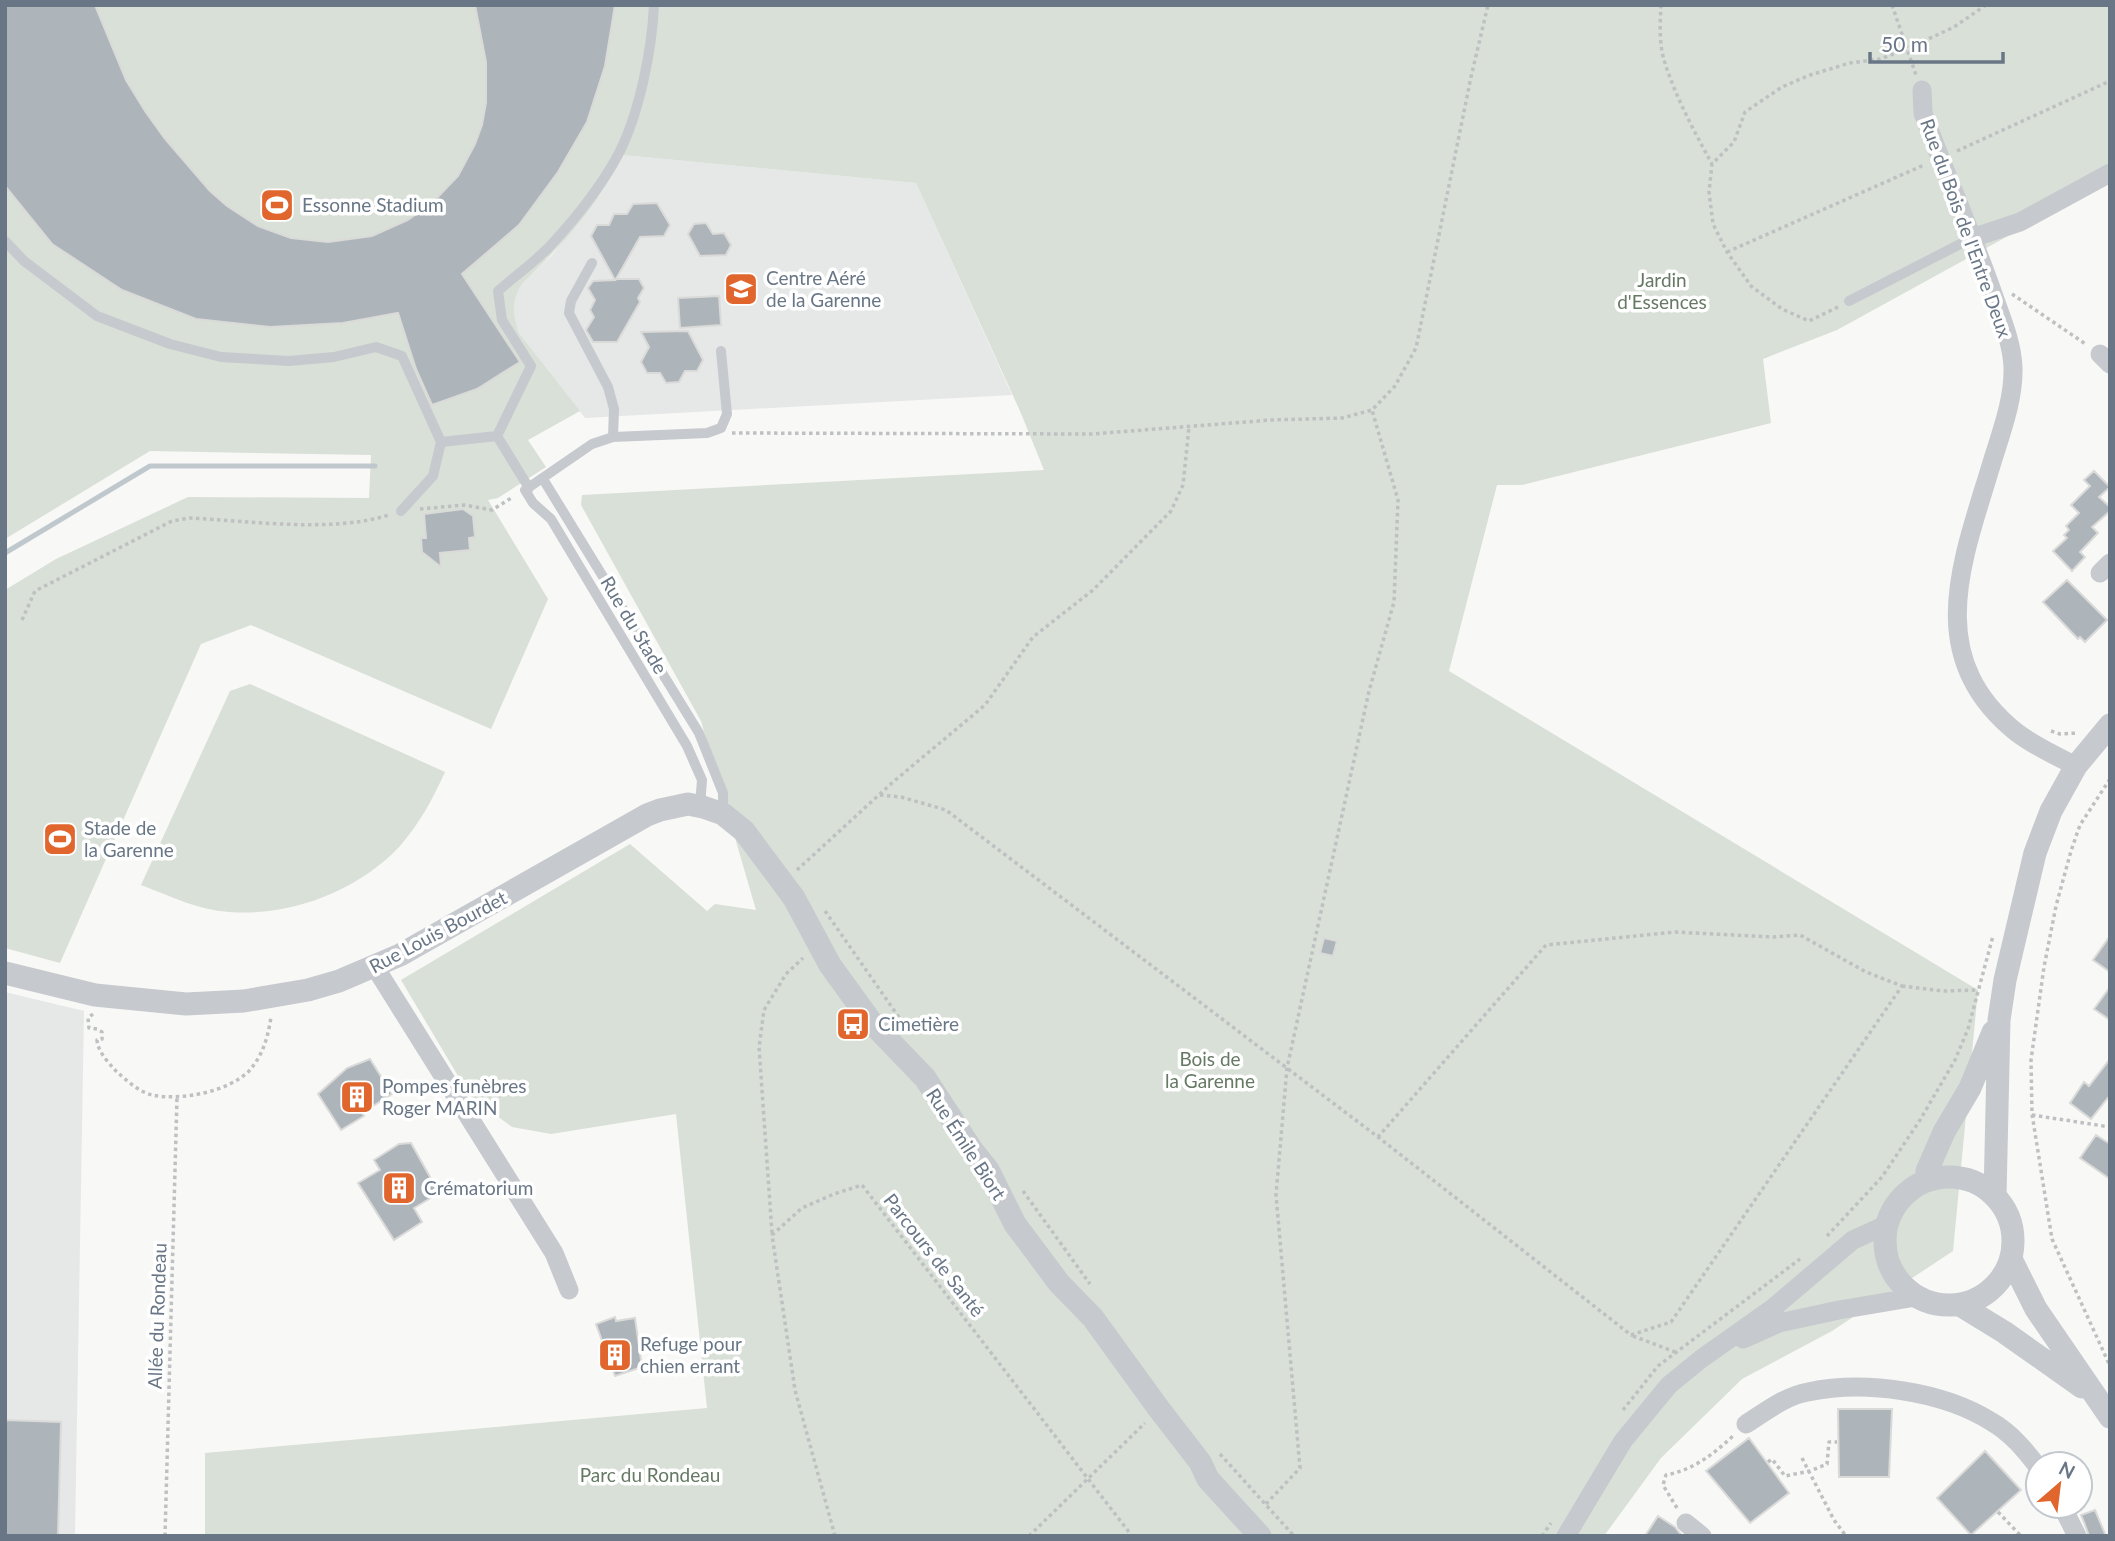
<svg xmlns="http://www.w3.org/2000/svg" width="2115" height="1541" viewBox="0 0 2115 1541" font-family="Lato,sans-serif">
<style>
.built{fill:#e6e7e7}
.green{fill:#d9e0d7}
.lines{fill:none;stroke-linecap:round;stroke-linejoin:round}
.stream{stroke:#bfc8cd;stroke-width:5}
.building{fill:#adb4ba;stroke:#dadad8;stroke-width:2}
.path{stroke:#bec0c2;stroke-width:3.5;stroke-dasharray:3.5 3.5;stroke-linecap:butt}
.service{stroke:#c6c9cd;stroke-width:10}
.minor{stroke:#c6c9cd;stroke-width:19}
.tertiary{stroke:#c6c9cd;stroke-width:23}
.labels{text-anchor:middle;stroke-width:7;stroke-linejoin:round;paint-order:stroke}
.poi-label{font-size:19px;fill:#687686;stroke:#fff;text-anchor:start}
.street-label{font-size:19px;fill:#687686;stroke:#fff}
.park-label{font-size:19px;fill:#657963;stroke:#fff}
</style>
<rect width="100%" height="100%" fill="#f8f8f6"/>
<path class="built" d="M624 155 916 183 1012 395 585 418 519 333 513 318 512 305 516 294 522 284 552 255 601 193Z
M5 992 84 1011 75 1536H5Z"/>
<path class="green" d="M5 5H2110V180L1837 330 1763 359 1771 423 1522 485H1497L1449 671 1978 990 1953 1251 1832 1331 1742 1379 1661 1458 1604 1536H205V1453L707 1408 676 1114 551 1134 512 1127 470 1096 401 980 630 844 707 911 715 904 756 910 701 721 581 505 582 495 1044 470 1020 411 916 183 623 155C596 208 564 243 522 284 511 301 512 314 519 333L580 411 528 440 546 467 498 498 488 500 548 599 491 729 251 625 201 644 60 963 5 948V590L56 559 188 497 369 498 371 455 150 451 5 539Z
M250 684 445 772C433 799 419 824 400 846 358 891 290 917 229 912 198 910 170 896 141 885L230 691Z"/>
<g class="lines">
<path class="stream" d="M5 553 150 466H375"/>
</g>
<path class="building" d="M5 5H95L126 80 145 111 165 139 210 191 227 206 258 226 291 238 328 242 372 236 408 220 434 201 458 176 475 144 482 125 486 103V62L475 5H615L605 66 587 122 558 172 519 225 462 274 520 362 477 389 432 405 416 369 398 313 343 323 270 327 196 319 122 290 52 244 5 186Z
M657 203 670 225 664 236 640 237 616 279H639L644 288 638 298 640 302 617 342H593L586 330 594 317 590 310 595 300 588 288 593 281 615 280 591 236 597 225H609L614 214H627L633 204Z
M706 223 713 234 724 233 731 245 726 255 700 256 688 234 694 224Z
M719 296 721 325 680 328 678 298Z
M688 331 703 360 697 371H685L679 382 666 383 660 373H647L641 362 649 347 641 332Z
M2094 471 2110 487 2099 497 2110 507V511L2092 527 2098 533 2080 552 2085 557 2072 571 2053 551 2067 538 2064 535 2069 530 2066 526 2079 513 2071 505 2090 486 2084 480Z
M463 509 473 516 475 537 469 538 470 550 440 553 441 567 422 552 421 538H426L424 514Z
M2067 580 2107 620 2085 642 2080 637 2078 639 2043 602Z
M2110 936V972L2093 960Z
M1324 938 1337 941 1333 956 1320 953Z
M2110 987V1020L2094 1009Z
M370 1059 392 1094 362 1113 364 1116 341 1130 318 1094 347 1068Z
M2110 1059V1095L2091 1119 2070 1103 2084 1082 2089 1086Z
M2096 1135 2110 1144V1179L2080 1158Z
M411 1143 439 1193 414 1208 422 1222 394 1240 358 1183 380 1170 374 1160 399 1144Z
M615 1317 616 1321 635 1318 642 1367 615 1376 596 1324Z
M1838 1409H1892L1889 1477H1839Z
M5 1420 61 1422 58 1536H5Z
M1749 1438 1789 1493 1750 1523 1706 1471Z
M1985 1451 2021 1490 1971 1535 1937 1498Z
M2095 1510 2106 1536H2089L2084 1522 2081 1515Z
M1658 1516 1675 1527 1682 1536H1645Z"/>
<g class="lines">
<path class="path" d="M1661 5C1660 23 1659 43 1664 60 1675 96 1694 131 1712 164
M1892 5 1916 75
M1957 151 2110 81
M1727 252 1924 165
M2012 294 2087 345
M1838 307 1809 321 1782 309 1751 286 1727 252 1713 224 1709 192 1712 164 1734 142 1745 112 1782 87 1810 75 1850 63 1880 59 1907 49 1954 27 1986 5
M732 433 1092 434 1271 420 1342 418 1372 410 1395 386 1416 348 1471 77 1488 5
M420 509 464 505 492 510 513 497
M22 620 35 591 172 521 190 518C250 521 332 533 389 515
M2051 731 2060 734 2078 733
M2110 779 2080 825 2071 851 2056 906 2044 967 2031 1060 2032 1114 2052 1239 2110 1366
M880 795 901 797 946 810 1378 1137 1631 1335 1671 1322 1902 986 1866 972 1800 935 1773 937 1675 932 1546 945 1378 1137
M797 870 893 782 985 705 1033 637 1093 590 1171 511 1183 485 1189 427
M825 911 905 1026
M1902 986 1943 991 1978 990
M93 1014 88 1018 89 1028 97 1029 102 1032V1039L97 1040C98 1052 108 1062 116 1071 126 1080 139 1092 152 1095 180 1101 228 1092 249 1071 263 1055 268 1037 271 1017
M2032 1115 2110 1127
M1023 1191 1090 1284
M772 1233 759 1047 764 1010 786 974 803 958
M1827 1236 1882 1177 1920 1120 1955 1060 1968 1029 1993 936
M1633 1336 1675 1352
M1623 1410 1658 1366 1800 1259
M1220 1454 1294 1536
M1802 1458 1834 1520 1846 1536
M1768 1462 1772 1459 1785 1476 1810 1471 1827 1464 1829 1442H1837
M1266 1504 1300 1468 1276 1195 1287 1068 1369 691 1394 602 1398 500 1372 410
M1677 1508 1663 1485 1666 1475C1693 1470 1714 1454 1734 1435
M1998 1512 2021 1536
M165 1536 177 1097
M835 1536 795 1390 772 1235 802 1208 834 1194 862 1185 1132 1536
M1029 1536 1145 1423
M1542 1536 1551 1523"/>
<path class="service" d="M5 241 24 261 97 316 170 344 221 357 289 361 334 357 376 347 402 356 441 442 497 436
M592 263 571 301 569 313 608 387 614 409 613 437
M1849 301 1972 238
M543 479 699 733 723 793V813
M529 488 497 436 531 366 502 320 498 291C515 276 535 262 551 245 576 218 600 188 618 155 639 115 652 50 654 5
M401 511 433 476 441 442
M700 806 702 780 687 746 551 519 533 503 525 490 592 444 613 437 707 433 721 428 727 414 721 351"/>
<path class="minor" d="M1922 90 1923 113C1945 173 1971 231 1992 291 2000 315 2012 341 2013 367 2014 398 2002 430 1993 459 1964 557 1920 655 2016 732 2034 746 2056 756 2076 766
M1972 238 2020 222 2110 173
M2100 354 2110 364
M2100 573 2110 563
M375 967 554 1253 569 1290
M1743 1339 1779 1323 1839 1310 1916 1297
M1746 1424C1765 1412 1785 1396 1808 1392 1865 1380 1943 1391 1992 1422 2011 1433 2025 1450 2038 1467
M2062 1506 2077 1536
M1686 1523 1702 1536
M1566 1536 1623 1441 1669 1385 1701 1359 1773 1308 1853 1240 1886 1225"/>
<path class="tertiary" d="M5 973 95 995 186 1004 244 1001 308 990 339 981 400 955 647 815 660 810 688 804 703 807 723 814 744 831 794 898 830 965 872 1023 925 1078 972 1150 988 1170 1015 1224 1059 1283 1093 1318 1159 1409 1200 1462 1208 1479 1260 1536
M1885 1241a64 64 0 1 1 128 0a64 64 0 1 1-128 0Z
M1930 1179 1927 1171 1944 1132 1970 1088 1993 1032
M1995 1196 1999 1020 2005 980 2035 853 2051 811 2076 766 2110 725
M2011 1259 2036 1309 2110 1417
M1960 1305 2004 1332 2082 1387"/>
</g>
<defs>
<g id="stadium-square" transform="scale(1.75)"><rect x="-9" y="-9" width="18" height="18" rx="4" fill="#e1662d" stroke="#fff"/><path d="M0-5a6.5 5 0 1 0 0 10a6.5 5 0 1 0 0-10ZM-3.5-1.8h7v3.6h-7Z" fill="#fff"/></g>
<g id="school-square" transform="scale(1.75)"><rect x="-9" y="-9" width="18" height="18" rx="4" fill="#e1662d" stroke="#fff"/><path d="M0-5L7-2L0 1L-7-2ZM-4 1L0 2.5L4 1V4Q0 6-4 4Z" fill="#fff"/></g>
<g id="bus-square" transform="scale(1.75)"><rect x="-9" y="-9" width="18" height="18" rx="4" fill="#e1662d" stroke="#fff"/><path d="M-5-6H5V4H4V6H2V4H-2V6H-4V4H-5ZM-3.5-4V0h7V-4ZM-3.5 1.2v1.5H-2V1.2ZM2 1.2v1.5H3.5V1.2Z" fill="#fff"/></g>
<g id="building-square" transform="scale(1.75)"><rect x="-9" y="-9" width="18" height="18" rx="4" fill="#e1662d" stroke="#fff"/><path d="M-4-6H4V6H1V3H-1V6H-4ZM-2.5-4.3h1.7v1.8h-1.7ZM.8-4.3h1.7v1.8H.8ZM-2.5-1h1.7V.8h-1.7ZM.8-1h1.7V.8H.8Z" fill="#fff"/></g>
</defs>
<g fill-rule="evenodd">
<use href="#stadium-square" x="277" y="205"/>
<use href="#school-square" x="741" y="289"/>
<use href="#stadium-square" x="60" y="839"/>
<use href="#bus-square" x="853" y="1024"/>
<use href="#building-square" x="357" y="1097"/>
<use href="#building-square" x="399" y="1188"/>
<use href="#building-square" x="615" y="1355"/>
</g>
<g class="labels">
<g class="poi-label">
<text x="302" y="212">Essonne Stadium</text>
<text x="766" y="285">Centre Aéré<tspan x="766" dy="22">de la Garenne</tspan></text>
<text x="84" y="835">Stade de<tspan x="84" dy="22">la Garenne</tspan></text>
<text x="878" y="1031">Cimetière</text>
<text x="382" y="1093">Pompes funèbres<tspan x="382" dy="22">Roger MARIN</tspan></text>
<text x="424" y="1195">Crématorium</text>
<text x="640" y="1351">Refuge pour<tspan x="640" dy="22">chien errant</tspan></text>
</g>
<g class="street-label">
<text transform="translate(1966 228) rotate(70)" y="7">Rue du Bois de l'Entre Deux</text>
<text transform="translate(634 625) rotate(59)" y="7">Rue du Stade</text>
<text transform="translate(438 932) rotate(-28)" y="7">Rue Louis Bourdet</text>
<text transform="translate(966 1144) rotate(57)" y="7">Rue Émile Biort</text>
<text transform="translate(934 1255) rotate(52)" y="7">Parcours de Santé</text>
<text transform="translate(157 1316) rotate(-88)" y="7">Allée du Rondeau</text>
</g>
<g class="park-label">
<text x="1662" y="287">Jardin<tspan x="1662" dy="22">d'Essences</tspan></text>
<text x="1210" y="1066">Bois de<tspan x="1210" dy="22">la Garenne</tspan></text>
<text x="650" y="1482">Parc du Rondeau</text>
</g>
</g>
<rect width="2115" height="1541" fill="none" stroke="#687686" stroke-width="14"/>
<g transform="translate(2059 1485) rotate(28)"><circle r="33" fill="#ffffff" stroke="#c3c8cf" stroke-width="2"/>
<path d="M0-5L12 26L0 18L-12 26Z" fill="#e1662d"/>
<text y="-10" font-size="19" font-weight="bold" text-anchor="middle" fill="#687686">N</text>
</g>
<path d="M1870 52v10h133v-10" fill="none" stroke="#687686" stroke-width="3.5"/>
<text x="1881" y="52" font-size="21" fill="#687686" stroke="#ffffff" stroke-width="5" paint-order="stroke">50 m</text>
</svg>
